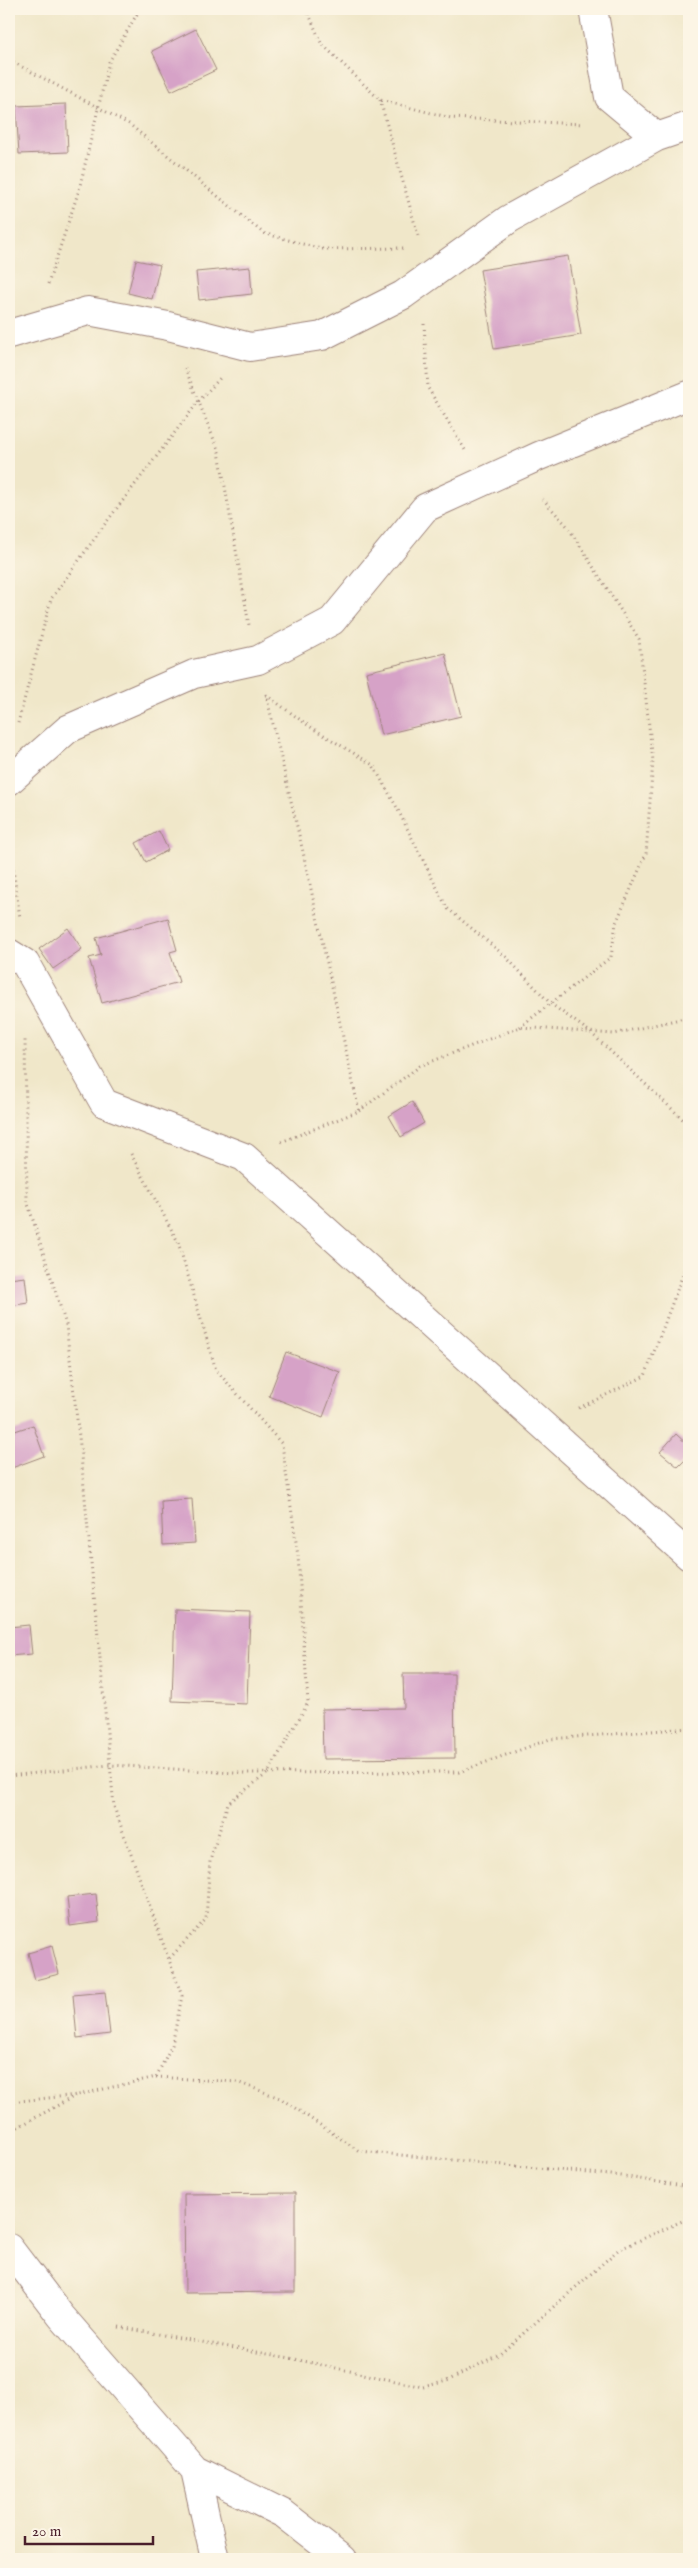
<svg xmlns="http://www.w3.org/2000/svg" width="698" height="2568" viewBox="0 0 698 2568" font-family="'IM FELL English',serif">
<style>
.building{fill:#d6a2c7}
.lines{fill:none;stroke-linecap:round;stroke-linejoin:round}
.street-casing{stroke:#9d837a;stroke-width:30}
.path{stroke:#9d837a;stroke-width:3;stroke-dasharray:1 4;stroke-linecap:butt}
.street{stroke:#fff;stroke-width:28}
</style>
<rect width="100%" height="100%" fill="#fcf5e5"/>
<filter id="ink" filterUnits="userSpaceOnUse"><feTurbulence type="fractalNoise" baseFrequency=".02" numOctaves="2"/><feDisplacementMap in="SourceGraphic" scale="10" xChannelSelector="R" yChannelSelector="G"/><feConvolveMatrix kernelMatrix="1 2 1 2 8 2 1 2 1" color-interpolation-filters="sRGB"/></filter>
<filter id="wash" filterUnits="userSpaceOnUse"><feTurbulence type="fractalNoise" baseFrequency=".0096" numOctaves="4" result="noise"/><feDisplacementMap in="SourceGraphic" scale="20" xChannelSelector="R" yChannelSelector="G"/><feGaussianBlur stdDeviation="1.12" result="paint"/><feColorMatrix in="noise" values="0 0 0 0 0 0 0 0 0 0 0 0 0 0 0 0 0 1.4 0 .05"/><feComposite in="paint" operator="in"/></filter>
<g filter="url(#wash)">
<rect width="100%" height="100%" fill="#f0e7c9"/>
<g id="blocks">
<path class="building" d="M362 9H373L364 14Z
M196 29 216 70 171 91 152 51Z
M66 104 68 152 19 154 16 106Z
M568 256 581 335 494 349 480 270Z
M136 260 160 265 152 299 128 293Z
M250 267 252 294 199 300 196 272Z
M445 653 461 716 381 735 366 672Z
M159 831 168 850 146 862 136 843Z
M168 918 177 950 170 952 179 982 102 1003 89 958 101 955 96 938Z
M68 928 82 949 53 969 39 949Z
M412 1102 424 1123 401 1137 389 1116Z
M25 1277 28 1303 9 1306V1279Z
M286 1352 340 1372 323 1417 269 1396Z
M33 1425 44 1456 9 1469V1433Z
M676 1434 689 1446V1456L678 1467 660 1452Z
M192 1499 195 1543 163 1545 161 1501Z
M175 1609 250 1612 247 1704 172 1701Z
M29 1625 32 1654 9 1656V1627Z
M403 1674H454L455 1758 323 1759 322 1709 404 1708Z
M96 1894 99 1922 70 1926 67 1897Z
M52 1946 59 1974 35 1980 28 1953Z
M105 1992 110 2034 77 2038 73 1995Z
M295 2193V2292L185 2293 184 2194Z"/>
</g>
</g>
<g filter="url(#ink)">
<use href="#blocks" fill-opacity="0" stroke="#9d837a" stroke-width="1"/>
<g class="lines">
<g class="street-casing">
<path id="street" d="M593 9 609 97 657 137
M9 334 88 311 168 326 250 347 322 336 403 295 509 219 657 137 689 126
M9 781 68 729 194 674 258 660 332 621 425 508 539 456 689 395
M9 953 25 963 104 1103 244 1157 689 1556
M9 2248 61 2316 195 2470 284 2514 342 2559
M195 2470 215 2559"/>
</g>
<path class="path" d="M307 9 321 43 380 100 451 118 583 124
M9 60 129 124 263 233 321 249 404 248
M380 100 419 239
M48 284 79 190 109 62 140 9
M424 324 428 388 465 450
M185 368 219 452 249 625
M266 694 303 852 359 1111 281 1142
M266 695 309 726 373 765 396 806 447 908 505 956 551 1004 590 1032 689 1125
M18 723 51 599 105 524 198 402 222 376
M9 840 20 918
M520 1027 611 957 616 923 646 854 653 761 639 639 568 527 540 496
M359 1111 420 1066 520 1027 614 1034 689 1017
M131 1154 178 1242 216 1370 282 1444 298 1556 308 1703 268 1773 228 1803 210 1861 206 1919 169 1959
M579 1408 645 1376 689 1258
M9 1776 110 1765 235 1773 459 1772 550 1739 689 1728
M156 2077 237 2082 280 2098 359 2151 621 2176 689 2187
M9 2102 78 2095 156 2077 172 2045 182 1996 114 1807 80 1445 66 1325 27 1201 25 1039
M9 2132 75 2096
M119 2327 290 2358 423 2387 447 2381 500 2354 618 2250 689 2218"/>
<use href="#street" class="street"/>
</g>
</g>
<rect width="698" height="2568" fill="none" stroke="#fcf5e5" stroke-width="30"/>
<path d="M25 2536v8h128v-8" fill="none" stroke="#4a1f2b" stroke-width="2.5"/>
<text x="32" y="2536" font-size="15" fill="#4a1f2b" stroke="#fcf5e5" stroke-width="4" paint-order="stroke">20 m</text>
</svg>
